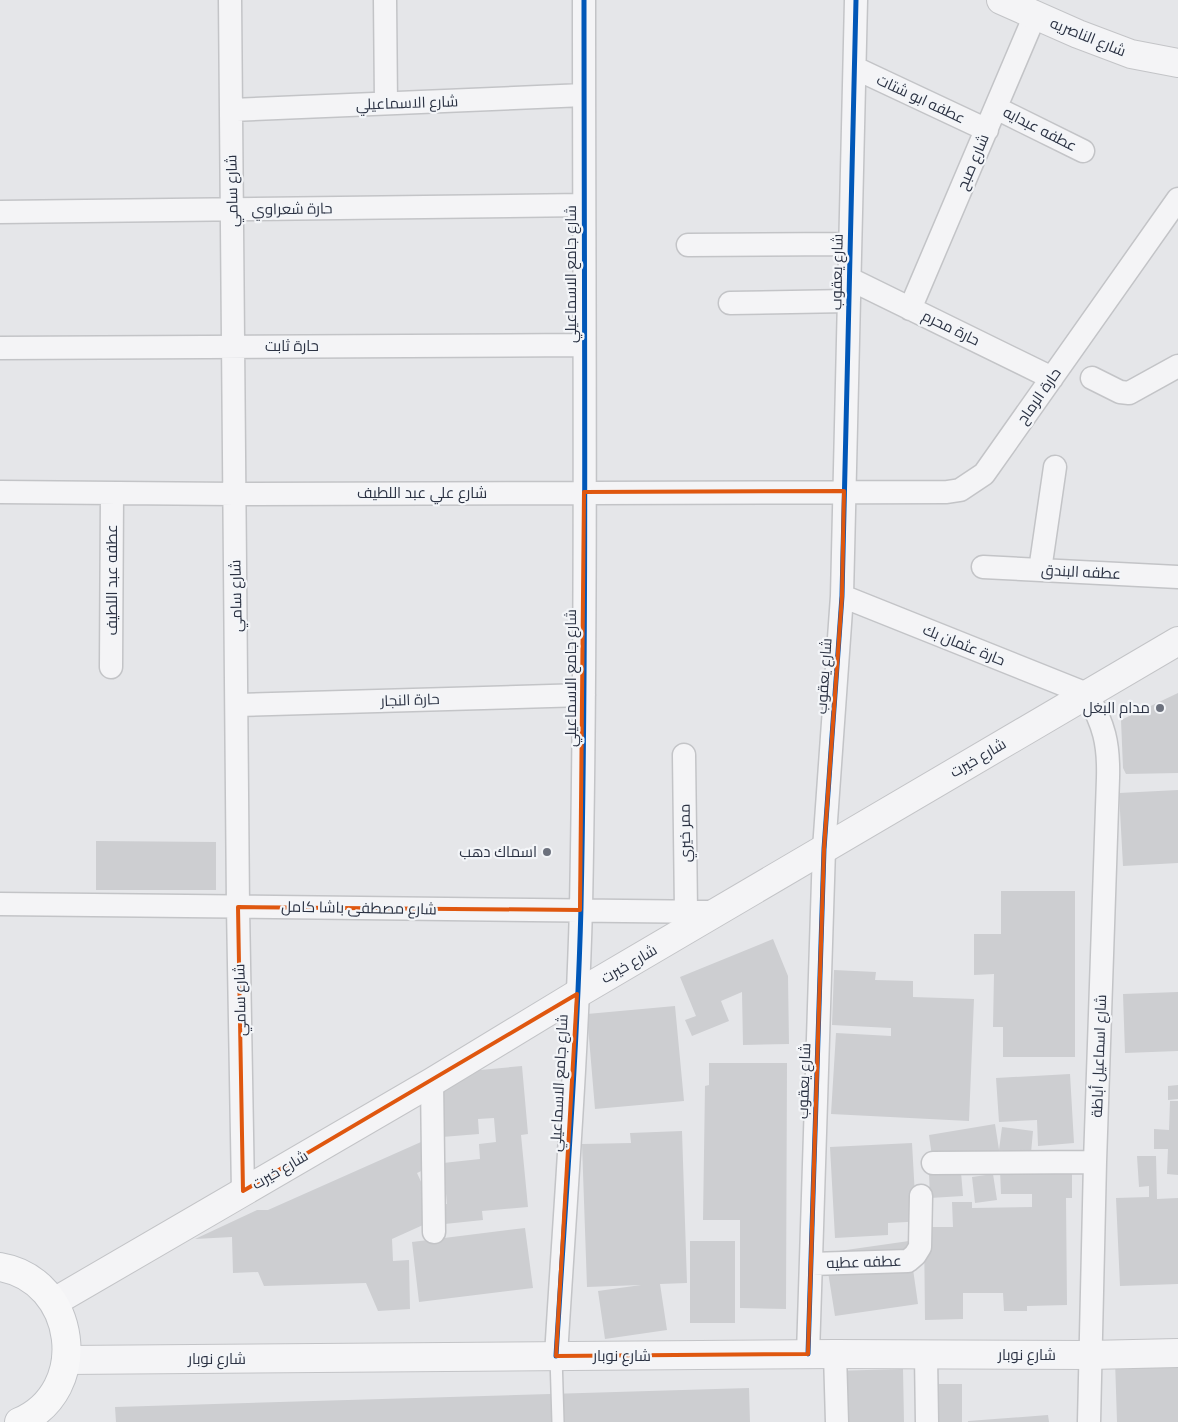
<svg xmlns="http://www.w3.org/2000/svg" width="1178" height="1422" viewBox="0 0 1178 1422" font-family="'Public Sans',Cairo,sans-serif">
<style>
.building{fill:#cdced1}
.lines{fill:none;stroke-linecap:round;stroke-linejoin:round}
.service-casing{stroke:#c3c4c7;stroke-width:14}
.minor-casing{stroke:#c3c4c7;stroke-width:25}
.tertiary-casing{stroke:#c3c4c7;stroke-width:30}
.primary-casing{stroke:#c1c3c7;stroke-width:30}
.service{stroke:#f4f4f6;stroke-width:11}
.minor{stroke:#f4f4f6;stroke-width:22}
.tertiary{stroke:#f4f4f6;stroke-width:28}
.primary{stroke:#f7f7f8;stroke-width:28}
.cycleway-casing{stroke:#f3f5f8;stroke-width:8}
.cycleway{stroke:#0057b8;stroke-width:5}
.marked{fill:none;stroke:#df570f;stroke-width:4;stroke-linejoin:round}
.poi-dot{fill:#6c717d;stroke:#f3f5f8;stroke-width:2}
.labels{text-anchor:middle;stroke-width:4.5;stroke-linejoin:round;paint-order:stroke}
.street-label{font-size:15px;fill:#2b3243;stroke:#f3f5f8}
.poi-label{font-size:15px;fill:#2b3243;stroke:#f3f5f8;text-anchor:end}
</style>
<rect width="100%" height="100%" fill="#e5e6e9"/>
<path class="building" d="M1178 693V773L1126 774 1123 768 1121 720Z
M1178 790V863L1123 866 1119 793Z
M96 841 216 842V890H96Z
M1001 891H1075V1057H1003V1027H993L994 974 974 975V934H1001Z
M773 939 788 976 789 1044 743 1045 742 992 721 1001 729 1021 692 1036 685 1020 696 1016 680 977Z
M834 970 876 972 875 980 913 981V997L974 999 969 1121 831 1114 836 1033 891 1036V1028L832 1025Z
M1178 992V1051L1125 1053 1123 994Z
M675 1006 684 1101 595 1109 587 1014Z
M709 1063H787L786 1309 740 1308V1220H703L705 1086 709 1085Z
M522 1066 528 1134 521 1135 528 1207 482 1211 483 1220 435 1225 433 1205 447 1204 443 1163 480 1159 479 1144 496 1142 494 1118 478 1119 479 1134 442 1137 437 1074Z
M1070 1074 1074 1143 1038 1146 1037 1120 999 1122 996 1078Z
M1178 1085V1099L1168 1100V1086Z
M1170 1101H1178V1175L1167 1174 1168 1149H1154V1129L1169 1130Z
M995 1124 1000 1156 933 1164 929 1135Z
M1002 1127 1033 1131 1031 1153 999 1150Z
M682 1131 687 1283 660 1284 667 1330 605 1339 598 1291 641 1285 587 1287 582 1144 631 1143 630 1133Z
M421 1142 432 1166 417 1173 423 1186V1225L392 1239 393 1261 409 1260 410 1309 378 1311 366 1283 264 1286 258 1272 233 1273 232 1237 195 1239 257 1210H268Z
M912 1143 915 1196 926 1221 888 1223V1235L835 1238 830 1147Z
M1137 1156H1156L1157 1199 1178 1198V1284L1120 1286 1116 1198 1149 1197V1186L1139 1187Z
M1072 1169V1198H1066L1067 1305 1027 1306V1311H1004L1003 1293H963V1319L925 1320 924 1227H953L952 1202H972V1208L1032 1207V1194H1001L1000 1170Z
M961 1172 963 1196 930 1198 929 1173Z
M993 1174 997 1200 975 1203 972 1177Z
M525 1228 533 1288 419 1302 412 1242Z
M690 1241H735V1323H690Z
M909 1241 918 1304 835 1316 825 1253Z
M1178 1358V1422H1117L1115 1360Z
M903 1369 904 1422H832L831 1371Z
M918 1384H962V1422H919Z
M749 1388 750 1422H116L115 1407Z
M1048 1415 1049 1422H968V1421Z"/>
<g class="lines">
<g class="service-casing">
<path id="service" d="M556 1356 558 1422"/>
</g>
<g class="minor-casing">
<path id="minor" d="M230 0 238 907 243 1191
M385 0 386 103
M855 68 987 130
M996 108 1083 151
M231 110 584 95
M0 212 584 205
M688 245 850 244
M850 279 1052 378
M730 303 849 301
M910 309 1035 15
M0 348 584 345
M1092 378 1120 392 1129 393 1178 366
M0 492 235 494 947 492 960 490 984 474 1178 199
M983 567 1178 577
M1040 570 1055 467
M842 596 1087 694C1104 725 1109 743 1108 778L1095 1162 1089 1422
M111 667 112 494
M237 705 584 695
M684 755 686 911
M0 904 718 912
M432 1082 434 1232
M933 1163 1095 1162
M811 1264 908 1261 915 1255 920 1247 921 1196
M808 1354 824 849 842 596 856 0
M835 1354 837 1422
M926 1355 927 1422
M556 1356C565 1207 577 1057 581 907 587 605 584 302 584 0"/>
</g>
<g class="tertiary-casing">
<path id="tertiary" d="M1001 0 1078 34 1131 54 1178 63
M54 1302 432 1082 577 994 1178 641
M66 1360 835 1354 1089 1355 1178 1353"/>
</g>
<g class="primary-casing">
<path id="primary" d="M0 1267C77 1280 92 1391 19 1422"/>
</g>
<use href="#service" class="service"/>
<use href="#minor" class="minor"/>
<use href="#tertiary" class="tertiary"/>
<use href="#primary" class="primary"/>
<g class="cycleway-casing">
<path id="cycleway" d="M808 1354 824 849 842 596 856 0
M556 1356C565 1207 577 1057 581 907 587 605 584 302 584 0"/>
</g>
<use href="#cycleway" class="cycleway"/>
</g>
<path class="marked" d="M844 491 842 596 824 849 808 1354 556 1356 577 994 243 1191 238 907 580 910 584 492Z"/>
<g class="poi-dot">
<circle cx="1160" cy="708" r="5"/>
<circle cx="547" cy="852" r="5"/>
</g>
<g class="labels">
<g class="street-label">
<text transform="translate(1088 37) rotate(22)" y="5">شارع الناصريه</text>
<text transform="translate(921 99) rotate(25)" y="5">عطفه ابو شتات</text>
<text transform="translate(407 103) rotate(-2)" y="5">شارع الاسماعيلي</text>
<text transform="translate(1040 129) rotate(27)" y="5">عطفه عبدايه</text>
<text transform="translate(973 162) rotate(-67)" y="5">شارع صبح</text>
<text transform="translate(232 191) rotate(-91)" y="5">شارع سامي</text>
<text transform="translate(292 209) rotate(-1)" y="5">حارة شعراوي</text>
<text transform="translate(837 272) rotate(-89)" y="5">شارع يعقوب</text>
<text transform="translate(571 274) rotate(-90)" y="5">شارع جامع الاسماعيلي</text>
<text transform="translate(951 328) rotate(26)" y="5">حارة محرم</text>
<text x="292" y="351">حارة ثابت</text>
<text transform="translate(1039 396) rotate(-55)" y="5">حارة الرماح</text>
<text x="422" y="498">شارع علي عبد اللطيف</text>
<text transform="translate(1081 572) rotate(3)" y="5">عطفه البندق</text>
<text transform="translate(112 580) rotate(-90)" y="5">عطفه عبد اللطيف</text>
<text transform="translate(236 596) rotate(-91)" y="5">شارع سامي</text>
<text transform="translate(964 645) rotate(22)" y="5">حارة عثمان بك</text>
<text transform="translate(824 676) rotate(-86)" y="5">شارع يعقوب</text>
<text transform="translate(571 678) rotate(-90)" y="5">شارع جامع الاسماعيلي</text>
<text transform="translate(410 700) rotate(-2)" y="5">حارة النجار</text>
<text transform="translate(978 758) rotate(-30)" y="5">شارع خيرت</text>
<text transform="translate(685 833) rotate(-91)" y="5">ممر خيري</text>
<text transform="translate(359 908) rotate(1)" y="5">شارع مصطفى باشا كامل</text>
<text transform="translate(629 964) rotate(-30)" y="5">شارع خيرت</text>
<text transform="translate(240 1000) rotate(-91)" y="5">شارع سامي</text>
<text transform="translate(1099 1056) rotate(-88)" y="5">شارع اسماعيل أباظة</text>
<text transform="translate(804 1081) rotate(-88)" y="5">شارع يعقوب</text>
<text transform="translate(559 1083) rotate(-87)" y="5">شارع جامع الاسماعيلي</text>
<text transform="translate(280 1170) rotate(-30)" y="5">شارع خيرت</text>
<text transform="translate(864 1262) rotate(-2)" y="5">عطفه عطيه</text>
<text x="1027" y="1360">شارع نوبار</text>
<text x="622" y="1361">شارع نوبار</text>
<text x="217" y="1364">شارع نوبار</text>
</g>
<g class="poi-label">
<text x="1150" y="713">مدام البغل</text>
<text x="537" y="857">اسماك دهب</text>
</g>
</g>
</svg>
